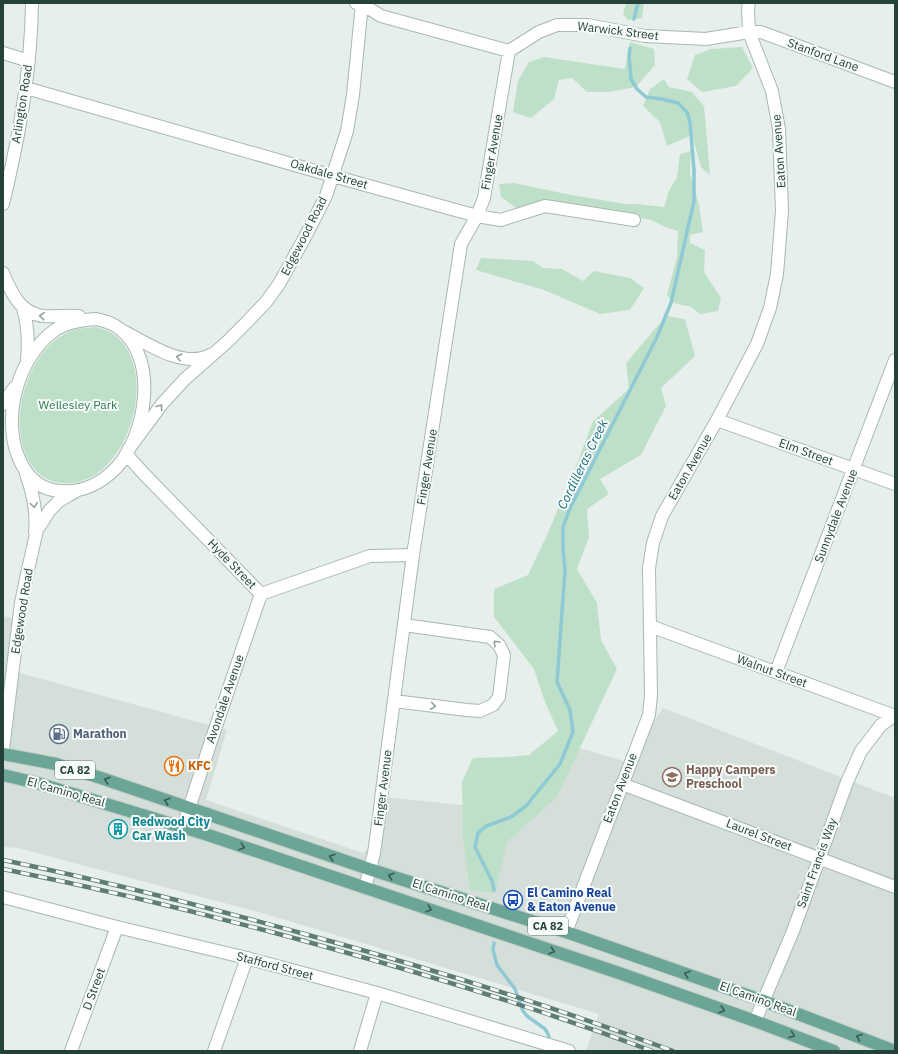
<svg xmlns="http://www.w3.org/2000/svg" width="898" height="1054" viewBox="0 0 898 1054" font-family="'IBM Plex Sans',sans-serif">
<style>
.built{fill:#d4dfda;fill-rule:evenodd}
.green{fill:#bfe0c8}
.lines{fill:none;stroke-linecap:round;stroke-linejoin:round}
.stream{stroke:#8ec9d4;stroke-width:3.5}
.minor-casing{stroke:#a8b8b2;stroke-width:14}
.tertiary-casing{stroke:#a8b8b2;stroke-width:14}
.primary-casing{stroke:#c2cac8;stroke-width:14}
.minor{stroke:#fff;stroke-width:12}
.tertiary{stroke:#fff;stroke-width:12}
.primary{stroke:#6aa596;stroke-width:12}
.rail-casing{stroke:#5f7d75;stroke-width:4.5}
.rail{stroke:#f7fbf9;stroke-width:3;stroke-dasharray:9;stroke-linecap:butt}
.oneway{stroke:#92a09c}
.oneway2{stroke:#365b51}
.labels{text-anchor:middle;stroke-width:4;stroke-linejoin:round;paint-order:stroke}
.shield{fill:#f7fbf9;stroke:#637a73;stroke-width:1}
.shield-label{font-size:11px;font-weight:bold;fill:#24423a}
.street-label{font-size:12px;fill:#24423a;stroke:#f7fbf9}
.park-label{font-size:12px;fill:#2d7a4b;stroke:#f7fbf9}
.service-label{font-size:12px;font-weight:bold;fill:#4e5e75;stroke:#f7fbf9;text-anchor:start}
.food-label{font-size:12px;font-weight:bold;fill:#c56008;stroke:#f7fbf9;text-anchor:start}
.education-label{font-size:12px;font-weight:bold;fill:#785e54;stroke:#f7fbf9;text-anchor:start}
.culture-label{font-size:12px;font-weight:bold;fill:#0d838f;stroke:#f7fbf9;text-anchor:start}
.transit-label{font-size:12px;font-weight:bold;fill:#164399;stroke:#f7fbf9;text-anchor:start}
.water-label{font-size:13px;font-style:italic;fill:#1c6f80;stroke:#f7fbf9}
</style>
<rect width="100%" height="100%" fill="#e6efeb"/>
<path class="built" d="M3 616 17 619 9 670 227 730 206 800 363 853 369 848 375 796 519 811 566 744 627 762 663 708 895 798V1051H586L599 1014 262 913 18 848 3 847ZM196 840 401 898 472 921Z"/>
<path class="green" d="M626 3H644L642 18 628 20 623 14Z
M630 42 654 49 655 65 636 87 609 92H587L572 78 559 80 554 99 531 118 513 112 518 81 529 62 544 57 625 69Z
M742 47 753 68 736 86 702 92 687 79 695 55 711 49Z
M664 79 669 87 692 92 704 106 710 175 701 167 692 135 667 146 660 122 643 106 650 89Z
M691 151 690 174 699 205 703 232 690 235V243L705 250 704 272 721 298 718 311 700 314 691 307 674 303 667 295 677 257 678 231 665 227 651 220 576 207 519 210 501 197 499 184 514 183 566 194 625 204H636L664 207 669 191 677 177 680 154Z
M481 258 533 261 543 268 562 269 583 281 594 271 630 278 644 288 630 310 600 314 544 290 476 270Z
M666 316 685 319 695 356 661 388 666 406 641 455 600 479 609 494 587 509 589 537 577 569 597 603 601 640 617 669 557 797 507 842 495 893 470 890 463 838 462 782 473 758 507 757 529 755 558 731 545 702 534 669 494 617V589L528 575 548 533 577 464 593 421 629 389 626 363Z
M95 327C99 328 103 329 106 330 166 358 130 489 63 483 46 482 35 473 28 459 7 419 28 348 71 331 78 328 87 328 95 327Z"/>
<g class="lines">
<path class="stream" d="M634 19 638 3
M494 890 492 881 475 847 478 833 486 826 511 817 526 806 560 764 573 732 570 710 557 682 565 571 563 549V527L570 508 657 337 671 303 694 201V170L690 122 687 112 678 103 662 99 646 97 637 89 631 79 629 56 630 48
M494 943 493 950 497 965 515 989 523 1011 527 1016 545 1029 548 1034 550 1042"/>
<g class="minor-casing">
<path id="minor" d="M356 3 362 4 381 16 509 51 539 32 557 25H588L645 36 706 39 749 32H761L895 82
M3 53 29 61
M26 88 333 176 477 216 501 220 545 206 634 220
M3 204C19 137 31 73 32 3
M3 273C11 292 20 314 44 316 55 317 67 315 79 316
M23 308C28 326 29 340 27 359
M96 319C105 321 113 323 120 329 159 359 146 435 117 467 102 483 82 493 60 491 42 490 29 479 21 463 0 421 17 357 55 330 67 322 81 320 96 319Z
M125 332C148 344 184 369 210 355
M3 404 14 388
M717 420 895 484
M128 450 162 404 173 392 185 379 227 342 247 322 266 302 279 284 304 239 326 196 347 131 353 95 362 3
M126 454 144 474 261 594 370 556 413 555
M26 474C33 493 37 513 35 532
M650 626 895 716
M776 672 895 360
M394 701 467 710 480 711 493 705 499 697 504 655 499 645 490 637 404 625
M3 749 17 635 21 603 27 574 37 530 50 510 59 501 69 495 75 492
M183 827 210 744 261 594
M365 888 374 853 379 817 382 791 413 555 461 244 477 216 484 198 509 51
M566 932 649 715 651 695 649 568 653 543 662 516 717 420 757 344 770 308 777 274 782 211 779 129 772 91 749 32 748 9 749 3
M755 1021 793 931 847 782 861 751 881 725 895 715
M71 1051 117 927
M214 1051 247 958
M360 1051 377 993"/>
</g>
<g class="tertiary-casing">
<path id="tertiary" d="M622 784 895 887
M3 897 117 927 247 958 377 993 569 1051"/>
</g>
<g class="primary-casing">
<path id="primary" d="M3 754 56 764 101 778 369 869 566 932 764 1001 895 1051
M3 775 37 783 205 834 619 973 755 1021 834 1051"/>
</g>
<use href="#minor" class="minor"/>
<use href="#tertiary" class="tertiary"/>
<use href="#primary" class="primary"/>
<g class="rail-casing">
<path id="rail" d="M3 860C109 882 215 909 319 938 439 971 557 1008 673 1051
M3 869C112 891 219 917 326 947 436 977 545 1011 652 1051"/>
</g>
<use href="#rail" class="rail"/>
</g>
<defs><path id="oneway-chevron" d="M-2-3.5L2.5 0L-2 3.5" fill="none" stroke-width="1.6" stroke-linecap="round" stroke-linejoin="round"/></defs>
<g class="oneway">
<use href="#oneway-chevron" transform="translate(42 316) rotate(-175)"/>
<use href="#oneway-chevron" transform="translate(179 357) rotate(-166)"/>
<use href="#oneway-chevron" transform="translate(160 407) rotate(-53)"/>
<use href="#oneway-chevron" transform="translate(34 505) rotate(82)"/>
<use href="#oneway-chevron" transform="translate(496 643) rotate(-134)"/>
<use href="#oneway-chevron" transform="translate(433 706) rotate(8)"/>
</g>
<g class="oneway2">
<use href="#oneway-chevron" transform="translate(107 780) rotate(-161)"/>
<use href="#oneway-chevron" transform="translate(167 801) rotate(-161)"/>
<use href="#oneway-chevron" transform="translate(242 847) rotate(18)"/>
<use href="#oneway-chevron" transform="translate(332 857) rotate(-162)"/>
<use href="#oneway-chevron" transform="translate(391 876) rotate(-162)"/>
<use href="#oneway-chevron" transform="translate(429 909) rotate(19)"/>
<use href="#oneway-chevron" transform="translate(552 951) rotate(19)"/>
<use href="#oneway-chevron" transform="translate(687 974) rotate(-161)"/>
<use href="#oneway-chevron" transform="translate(722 1010) rotate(19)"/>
<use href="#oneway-chevron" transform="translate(792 1035) rotate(21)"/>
<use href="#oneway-chevron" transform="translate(859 1037) rotate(-159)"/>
</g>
<defs>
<g id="fuel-ring" transform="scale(1)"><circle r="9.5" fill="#f7fbf9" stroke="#5c6f8a" stroke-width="1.5"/><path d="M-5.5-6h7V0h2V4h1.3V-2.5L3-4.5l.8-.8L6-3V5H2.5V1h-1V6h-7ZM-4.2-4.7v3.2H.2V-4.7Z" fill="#5c6f8a"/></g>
<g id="restaurant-ring" transform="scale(1)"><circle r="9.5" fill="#f7fbf9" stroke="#e8710a" stroke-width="1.5"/><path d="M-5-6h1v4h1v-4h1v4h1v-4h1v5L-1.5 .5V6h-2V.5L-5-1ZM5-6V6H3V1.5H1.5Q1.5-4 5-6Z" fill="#e8710a"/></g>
<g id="school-ring" transform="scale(1)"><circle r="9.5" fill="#f7fbf9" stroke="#8d6e63" stroke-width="1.5"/><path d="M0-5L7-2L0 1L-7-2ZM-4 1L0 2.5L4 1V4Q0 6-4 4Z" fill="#8d6e63"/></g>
<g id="building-ring" transform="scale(1)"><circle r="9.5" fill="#f7fbf9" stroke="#0f9aa8" stroke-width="1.5"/><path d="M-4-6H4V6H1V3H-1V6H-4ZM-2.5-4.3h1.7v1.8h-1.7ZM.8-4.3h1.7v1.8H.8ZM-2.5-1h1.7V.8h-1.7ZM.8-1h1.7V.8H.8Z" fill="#0f9aa8"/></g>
<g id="bus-ring" transform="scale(1)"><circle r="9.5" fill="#f7fbf9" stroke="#1a4fb4" stroke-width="1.5"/><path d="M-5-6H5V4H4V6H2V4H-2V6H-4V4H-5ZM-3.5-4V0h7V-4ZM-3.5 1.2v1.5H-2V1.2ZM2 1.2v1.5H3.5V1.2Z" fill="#1a4fb4"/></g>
</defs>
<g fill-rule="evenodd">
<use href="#fuel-ring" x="59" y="734"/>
<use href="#restaurant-ring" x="174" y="766"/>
<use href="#school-ring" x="672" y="777"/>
<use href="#building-ring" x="118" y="829"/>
<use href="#bus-ring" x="513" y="900"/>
</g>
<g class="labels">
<g class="shield">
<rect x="55" y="761" width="40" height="18" rx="3"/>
<rect x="528" y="917" width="40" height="18" rx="3"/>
</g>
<g class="shield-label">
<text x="75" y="774">CA 82</text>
<text x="548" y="930">CA 82</text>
</g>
<g class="street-label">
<text transform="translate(618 31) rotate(7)" y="4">Warwick Street</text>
<text transform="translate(823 55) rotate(20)" y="4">Stanford Lane</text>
<text transform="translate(22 104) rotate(-81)" y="4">Arlington Road</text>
<text transform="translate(779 151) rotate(-94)" y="4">Eaton Avenue</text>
<text transform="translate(492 152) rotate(-80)" y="4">Finger Avenue</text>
<text transform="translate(329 174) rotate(16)" y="4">Oakdale Street</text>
<text transform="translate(304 236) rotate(-63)" y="4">Edgewood Road</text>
<text transform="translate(806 452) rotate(20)" y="4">Elm Street</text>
<text transform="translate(427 467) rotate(-81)" y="4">Finger Avenue</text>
<text transform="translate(690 467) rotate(-60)" y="4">Eaton Avenue</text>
<text transform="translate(836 516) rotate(-69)" y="4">Sunnydale Avenue</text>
<text transform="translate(232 564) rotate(46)" y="4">Hyde Street</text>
<text transform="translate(22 611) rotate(-81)" y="4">Edgewood Road</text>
<text transform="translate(772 671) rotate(20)" y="4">Walnut Street</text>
<text transform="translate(225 699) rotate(-71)" y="4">Avondale Avenue</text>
<text transform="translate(383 788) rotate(-83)" y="4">Finger Avenue</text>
<text transform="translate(620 788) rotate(-69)" y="4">Eaton Avenue</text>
<text transform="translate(66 792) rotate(16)" y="4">El Camino Real</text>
<text transform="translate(759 835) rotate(21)" y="4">Laurel Street</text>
<text transform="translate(817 863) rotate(-70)" y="4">Saint Francis Way</text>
<text transform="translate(451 895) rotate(18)" y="4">El Camino Real</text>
<text transform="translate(275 966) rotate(15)" y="4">Stafford Street</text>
<text transform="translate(94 989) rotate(-70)" y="4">D Street</text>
<text transform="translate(758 999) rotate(20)" y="4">El Camino Real</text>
</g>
<g class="park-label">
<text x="78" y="409">Wellesley Park</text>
</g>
<g class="service-label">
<text x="73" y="738">Marathon</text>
</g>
<g class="food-label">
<text x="188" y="770">KFC</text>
</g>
<g class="education-label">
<text x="686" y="774">Happy Campers<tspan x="686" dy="14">Preschool</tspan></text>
</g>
<g class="culture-label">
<text x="132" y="826">Redwood City<tspan x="132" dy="14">Car Wash</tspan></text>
</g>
<g class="transit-label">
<text x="527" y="897">El Camino Real<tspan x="527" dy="14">&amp; Eaton Avenue</tspan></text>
</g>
<g class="water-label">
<text transform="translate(582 464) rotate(-64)" y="5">Cordilleras Creek</text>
</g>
</g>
<rect width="898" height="1054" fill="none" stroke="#24423a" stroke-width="8"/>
</svg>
